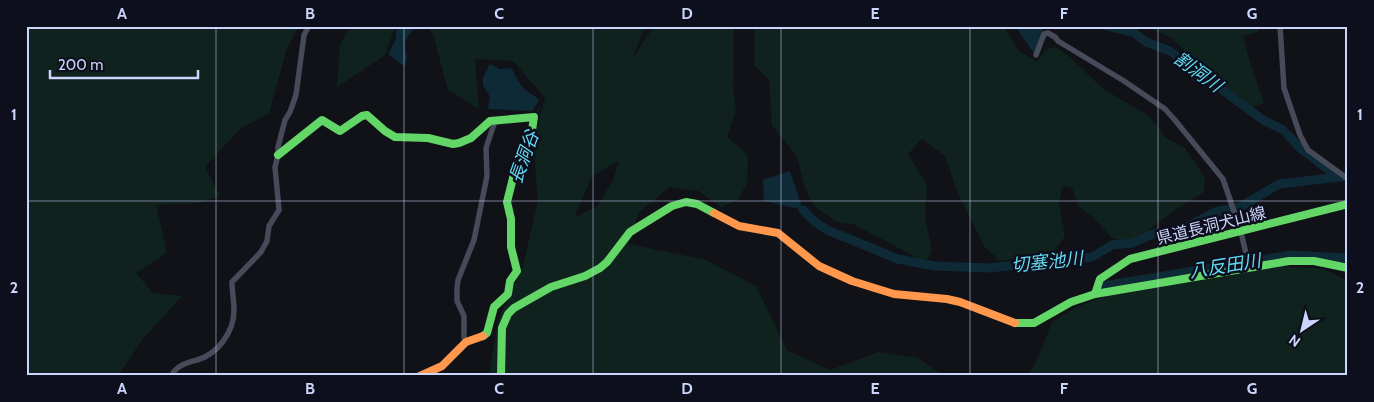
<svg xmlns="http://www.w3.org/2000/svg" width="1374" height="402" viewBox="0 0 1374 402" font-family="Cabin,'Noto Sans JP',sans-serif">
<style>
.green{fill:#10221d;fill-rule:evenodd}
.water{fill:#0e2a36}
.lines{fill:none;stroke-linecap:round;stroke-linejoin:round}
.stream{stroke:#0e2a36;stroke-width:1}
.river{stroke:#0e2a36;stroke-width:9}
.street{stroke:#464a59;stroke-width:5.5}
.fast{stroke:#63d668;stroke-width:8}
.slow{stroke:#ff974d;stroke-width:8}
.grid{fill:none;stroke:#ccd5fb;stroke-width:1;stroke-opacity:0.55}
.labels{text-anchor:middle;stroke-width:5;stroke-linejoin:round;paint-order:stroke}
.street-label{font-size:16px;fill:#ccd5fb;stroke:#0d0f1c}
.water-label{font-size:18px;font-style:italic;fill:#63dbf2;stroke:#0d0f1c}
.neatline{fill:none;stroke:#ccd5fb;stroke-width:2}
.grid-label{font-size:16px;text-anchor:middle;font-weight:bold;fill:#ccd5fb}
</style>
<rect width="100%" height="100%" fill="#101218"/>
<path class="green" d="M26 26H299L287 48 269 113 240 129 205 167 220 196 198 203 156 205 167 253 136 273 153 293 182 296 142 340 118 376H26Z
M351 26H396L384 56 337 87 340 44Z
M426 26H645L633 58 654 26H734L733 91 736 110 727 137 748 155 747 183 738 200 721 207 698 191 670 187 639 212 629 244 706 260 756 286 787 350 830 370 878 352 918 358 938 372 942 376H489L498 320 523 266 538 200 533 142 545 98 513 61 475 59 479 109 448 90 433 34ZM619 161 613 180 598 205 577 217 576 213 592 176Z
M755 26H1004L1018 50 1037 62 1045 50 1055 47 1070 57 1102 88 1149 116 1166 138 1185 148 1205 178 1204 192 1175 210 1146 232 1125 241 1112 238 1093 217 1079 207 1072 188 1063 186 1059 203 1065 236C1050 257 1049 257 1025 258 1016 258 1008 260 1000 261L984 246 957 191 945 156 922 139 908 154 927 185 925 217 932 252 925 262 853 224 837 222 814 206 805 188 797 157 772 125 769 80 754 65Z
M1143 26H1261L1258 32 1243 36 1250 63 1264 103 1251 108 1198 63 1170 37Z
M1281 266 1324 269 1346 280 1348 287V376H1027L1037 360 1052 322 1076 307 1106 296Z"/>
<path class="water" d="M415 26C412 32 405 38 405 45 405 55 410 55 404 66L389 55V53L396 39V32L398 27Z
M1015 26H1044L1035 55Z
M490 64 500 69 512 68C515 75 519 84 525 90 530 94 535 95 539 100L532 111 488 109 490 97 483 85V78Z
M790 171 803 210 764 201 763 180Z"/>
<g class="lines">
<path class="stream" d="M536 115 540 107
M488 314 491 306
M470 337 478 334
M409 376 423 370"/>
<path class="river" d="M1107 26 1133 32 1146 42 1170 51 1263 120 1283 130
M1288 135 1300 148 1337 176
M803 210 814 221 827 230 898 259 935 266 989 268 1092 257 1112 245 1132 243 1155 233 1179 231 1215 212 1240 207 1279 184 1348 176
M1103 286 1291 255 1348 258"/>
<path class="street" d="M1280 26 1284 88 1300 135 1308 150 1348 179
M1036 55 1044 34 1048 33 1055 37 1058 41 1124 81 1165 109 1174 119 1223 179 1241 232 1249 267
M465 343 464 337V316L457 301V288L458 280 474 240 487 176 486 148 495 121
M171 376C177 365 186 363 197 360 218 354 234 332 234 310 234 301 232 292 232 282L261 252 267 241 269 226 279 210 275 167 278 155V147L285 120 290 112 296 95 304 35 309 26"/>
<path class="fast" d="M278 155 322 120 340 131 362 116 367 115 385 131 395 137 428 138 453 144 459 143 471 138 490 121 534 117 530 144 521 152 518 158 507 202 511 219V247L517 271 510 281 508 294 494 307 487 333 483 336
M1095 294 1100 279 1130 259 1348 204
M1015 323H1034L1071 302 1095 294 1289 261H1314L1348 268
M501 376 502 328 508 314 514 308 551 287 585 276 600 268 607 262 630 232 672 206 686 202 697 204 714 213"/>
<path class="slow" d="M714 213 739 226 778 233 819 266 852 281 894 294 947 299 960 302 1015 323
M420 376 442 366 466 342 483 336"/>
</g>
<path class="grid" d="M216 26V376M404 26V376M593 26V376M781 26V376M970 26V376M1158 26V376M26 201H1348"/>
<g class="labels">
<g class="street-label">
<text transform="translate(1211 225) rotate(-14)" y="6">県道長洞犬山線</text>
</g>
<g class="water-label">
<text transform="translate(1198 72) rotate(36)" y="6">割洞川</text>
<text transform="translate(524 157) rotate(-70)" y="6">長洞谷</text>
<text transform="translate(1047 262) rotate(-6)" y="6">切塞池川</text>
<text transform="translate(1225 266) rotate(-9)" y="6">八反田川</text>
</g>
</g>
<rect width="1374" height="402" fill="none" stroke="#0d0f1c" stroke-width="55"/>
<g transform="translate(1302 330) rotate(215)" stroke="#0d0f1c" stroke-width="4" paint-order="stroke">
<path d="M0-4L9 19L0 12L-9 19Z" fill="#ccd5fb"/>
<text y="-8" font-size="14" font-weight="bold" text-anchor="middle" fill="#ccd5fb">N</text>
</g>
<path d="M50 70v8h148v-8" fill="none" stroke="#ccd5fb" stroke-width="2.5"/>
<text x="58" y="70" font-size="15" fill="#ccd5fb" stroke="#0d0f1c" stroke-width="4" paint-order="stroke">200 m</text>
<rect x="28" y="28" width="1318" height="346" class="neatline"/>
<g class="grid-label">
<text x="122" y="19">A</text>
<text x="310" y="19">B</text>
<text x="499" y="19">C</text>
<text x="687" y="19">D</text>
<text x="875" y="19">E</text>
<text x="1064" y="19">F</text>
<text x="1252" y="19">G</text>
<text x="14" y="120">1</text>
<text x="1360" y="120">1</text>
<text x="14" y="293">2</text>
<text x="1360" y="293">2</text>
<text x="122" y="394">A</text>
<text x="310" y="394">B</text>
<text x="499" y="394">C</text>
<text x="687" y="394">D</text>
<text x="875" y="394">E</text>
<text x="1064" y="394">F</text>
<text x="1252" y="394">G</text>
</g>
</svg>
